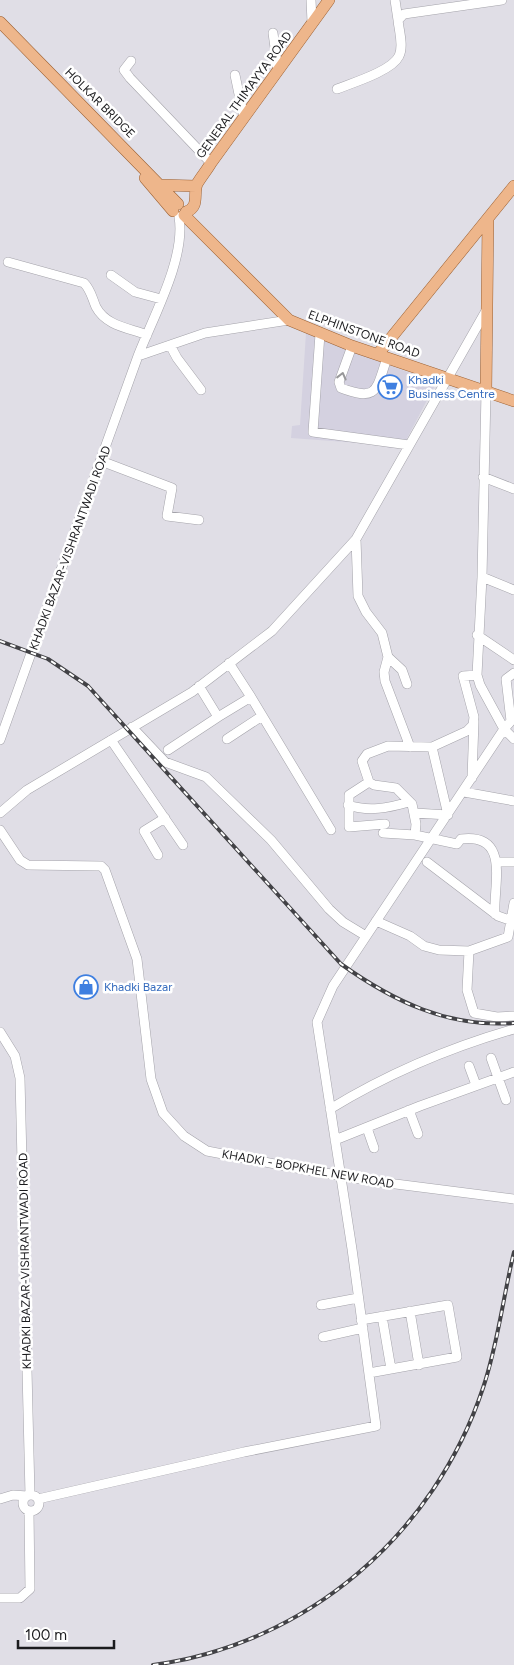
<svg xmlns="http://www.w3.org/2000/svg" width="514" height="1665" viewBox="0 0 514 1665" font-family="Figtree,sans-serif">
<style>
.built{fill:#d4d1e0}
.lines{fill:none;stroke-linecap:round;stroke-linejoin:round}
.minor-casing{stroke:#a4a3aa;stroke-width:10}
.major-casing{stroke:#9c6133;stroke-width:12}
.minor{stroke:#fff;stroke-width:9}
.major{stroke:#eeb68b;stroke-width:11}
.rail-casing{stroke:#424246;stroke-width:4}
.rail{stroke:#fff;stroke-width:2;stroke-dasharray:5.5;stroke-linecap:butt}
.minor-bridge-casing{stroke:#a4a3aa;stroke-width:10;stroke-linecap:butt}
.minor-bridge{stroke:#fff;stroke-width:9}
.oneway{stroke:#98989a}
.labels{text-anchor:middle;stroke-width:5;stroke-linejoin:round;paint-order:stroke}
.street-label{font-size:12px;fill:#1b1b1e;stroke:#fff}
.shop-label{font-size:12px;fill:#366cbe;stroke:#fff;text-anchor:start}
</style>
<rect width="100%" height="100%" fill="#e0dee6"/>
<path class="built" d="M306 333 436 383 403 446 390 448 373 444 291 438 292 426 300 425Z"/>
<g class="lines">
<g class="minor-casing">
<path id="minor" d="M311 0 312 22
M395 0 398 20
M273 33 278 70
M131 61 124 70 130 78 211 163
M235 75 244 118
M337 89C352 83 392 71 399 56 404 46 399 31 398 20L404 14 502 0
M8 262 84 283C91 290 92 298 96 307 106 326 129 328 147 335
M111 275 135 292 161 299
M320 334 313 432 409 445
M170 345 177 358 201 390
M352 346 339 382 341 388C378 402 376 390 387 358
M138 356 205 333 289 320
M101 461 172 488 167 516 199 520
M483 477 514 489
M356 539 358 596 366 612 382 633 388 657
M482 577 514 590
M477 635 514 660
M514 673 506 679 511 721 504 729 514 739
M407 684 402 670 388 657 384 672 385 681 410 747
M199 686 218 717 251 697 229 663
M251 697 331 830
M132 727 165 762 206 777 271 840 329 909 343 922 366 936
M227 739 262 716
M0 740C46 612 91 484 138 356 153 317 186 258 179 217
M111 740 183 845
M168 750 218 717
M472 778 474 721
M369 782 349 795V827L385 824
M464 792 514 801
M348 805C369 812 388 808 409 802
M0 813 27 790 192 692 272 631 356 539 487 309
M415 813 448 815 432 747
M0 830 20 860 28 865 101 866 105 870 137 959 151 1079 163 1113 184 1136 207 1151 296 1168
M383 833 415 835 457 844 461 839C511 833 493 885 495 914
M415 835 416 824 412 804 396 788 374 785 369 782 362 761 367 754 388 746 432 747 467 731 473 725 474 717 463 676 477 675
M158 855 144 831 165 818
M427 862 498 916 512 921
M497 862H514
M376 921 410 936 424 946 439 950 469 951 467 990 474 1013 497 1017 514 1016
M469 951 508 937 514 903
M0 1032 15 1056 20 1078 30 1495
M491 1058 506 1100
M469 1066 476 1085
M330 1109C389 1073 448 1048 514 1029
M409 1110 418 1134
M367 1128 374 1148
M335 1140 420 1106 514 1072
M321 1305 358 1298
M410 1311 419 1365
M382 1316 391 1369
M361 1320 448 1305 457 1357 369 1373
M323 1337 363 1328
M23 1503a8 8 0 1 1 16 0a8 8 0 1 1-16 0Z
M0 1499 13 1495 27 1496
M38 1499 244 1452 376 1426 352 1249 317 1022 333 986 504 729 480 685 477 675 482 577 486 392
M0 1598H20L30 1589 29 1511"/>
</g>
<g class="major-casing">
<path id="major" d="M0 22 178 204
M145 178 173 211
M161 185 196 186
M186 212C200 207 193 194 197 184 201 177 207 170 211 163L329 0
M184 215 289 320 352 346 514 401
M378 354 514 186
M486 392 488 218"/>
</g>
<use href="#minor" class="minor"/>
<use href="#major" class="major"/>
<g class="rail-casing">
<path id="rail" d="M0 641 48 659 88 686 341 964C393 1001 448 1028 514 1023
M153 1665C307 1644 434 1535 483 1388 498 1344 503 1297 514 1252"/>
</g>
<use href="#rail" class="rail"/>
<g class="minor-bridge-casing">
<path id="minor-bridge" d="M296 1168 372 1181 514 1199"/>
</g>
<use href="#minor-bridge" class="minor-bridge"/>
</g>
<defs><path id="oneway-chevron" d="M-2-3.5L2.5 0L-2 3.5" fill="none" stroke-width="1.6" stroke-linecap="round" stroke-linejoin="round" transform="scale(1.25)"/></defs>
<use class="oneway" href="#oneway-chevron" transform="translate(342 376) rotate(-76)"/>
<defs>
<g id="supermarket-ring" transform="scale(1.25)"><circle r="9.5" fill="#fff" stroke="#3f7fe0" stroke-width="1.5"/><path d="M-6-5.5h2.5l.6 2H6L4.5 2H-2.5L-4.4-4H-6ZM-1.5 3.2a1.3 1.3 0 1 0 .1 0ZM3 3.2a1.3 1.3 0 1 0 .1 0Z" fill="#3f7fe0"/></g>
<g id="shop-ring" transform="scale(1.25)"><circle r="9.5" fill="#fff" stroke="#3f7fe0" stroke-width="1.5"/><path d="M-5-2.5h2.3a2.7 3.5 0 0 1 5.4 0H5L5.5 6h-11ZM-1.5-2.5h3a1.5 2.3 0 0 0-3 0Z" fill="#3f7fe0"/></g>
</defs>
<g fill-rule="evenodd">
<use href="#supermarket-ring" x="390" y="387"/>
<use href="#shop-ring" x="86" y="987"/>
</g>
<g class="labels">
<g class="street-label">
<text transform="translate(244 95) rotate(-54)" y="4">GENERAL THIMAYYA ROAD</text>
<text transform="translate(100 103) rotate(45)" y="4">HOLKAR BRIDGE</text>
<text transform="translate(364 334) rotate(20)" y="4">ELPHINSTONE ROAD</text>
<text transform="translate(70 548) rotate(-70)" y="4">KHADKI BAZAR-VISHRANTWADI ROAD</text>
<text transform="translate(308 1169) rotate(10)" y="4">KHADKI - BOPKHEL NEW ROAD</text>
<text transform="translate(25 1261) rotate(-91)" y="4">KHADKI BAZAR-VISHRANTWADI ROAD</text>
</g>
<g class="shop-label">
<text x="408" y="384">Khadki<tspan x="408" dy="14">Business Centre</tspan></text>
<text x="104" y="991">Khadki Bazar</text>
</g>
</g>
<path d="M18 1640v8h96v-8" fill="none" stroke="#1b1b1e" stroke-width="2.5"/>
<text x="25" y="1640" font-size="15" fill="#1b1b1e" stroke="#ffffff" stroke-width="4" paint-order="stroke">100 m</text>
</svg>
